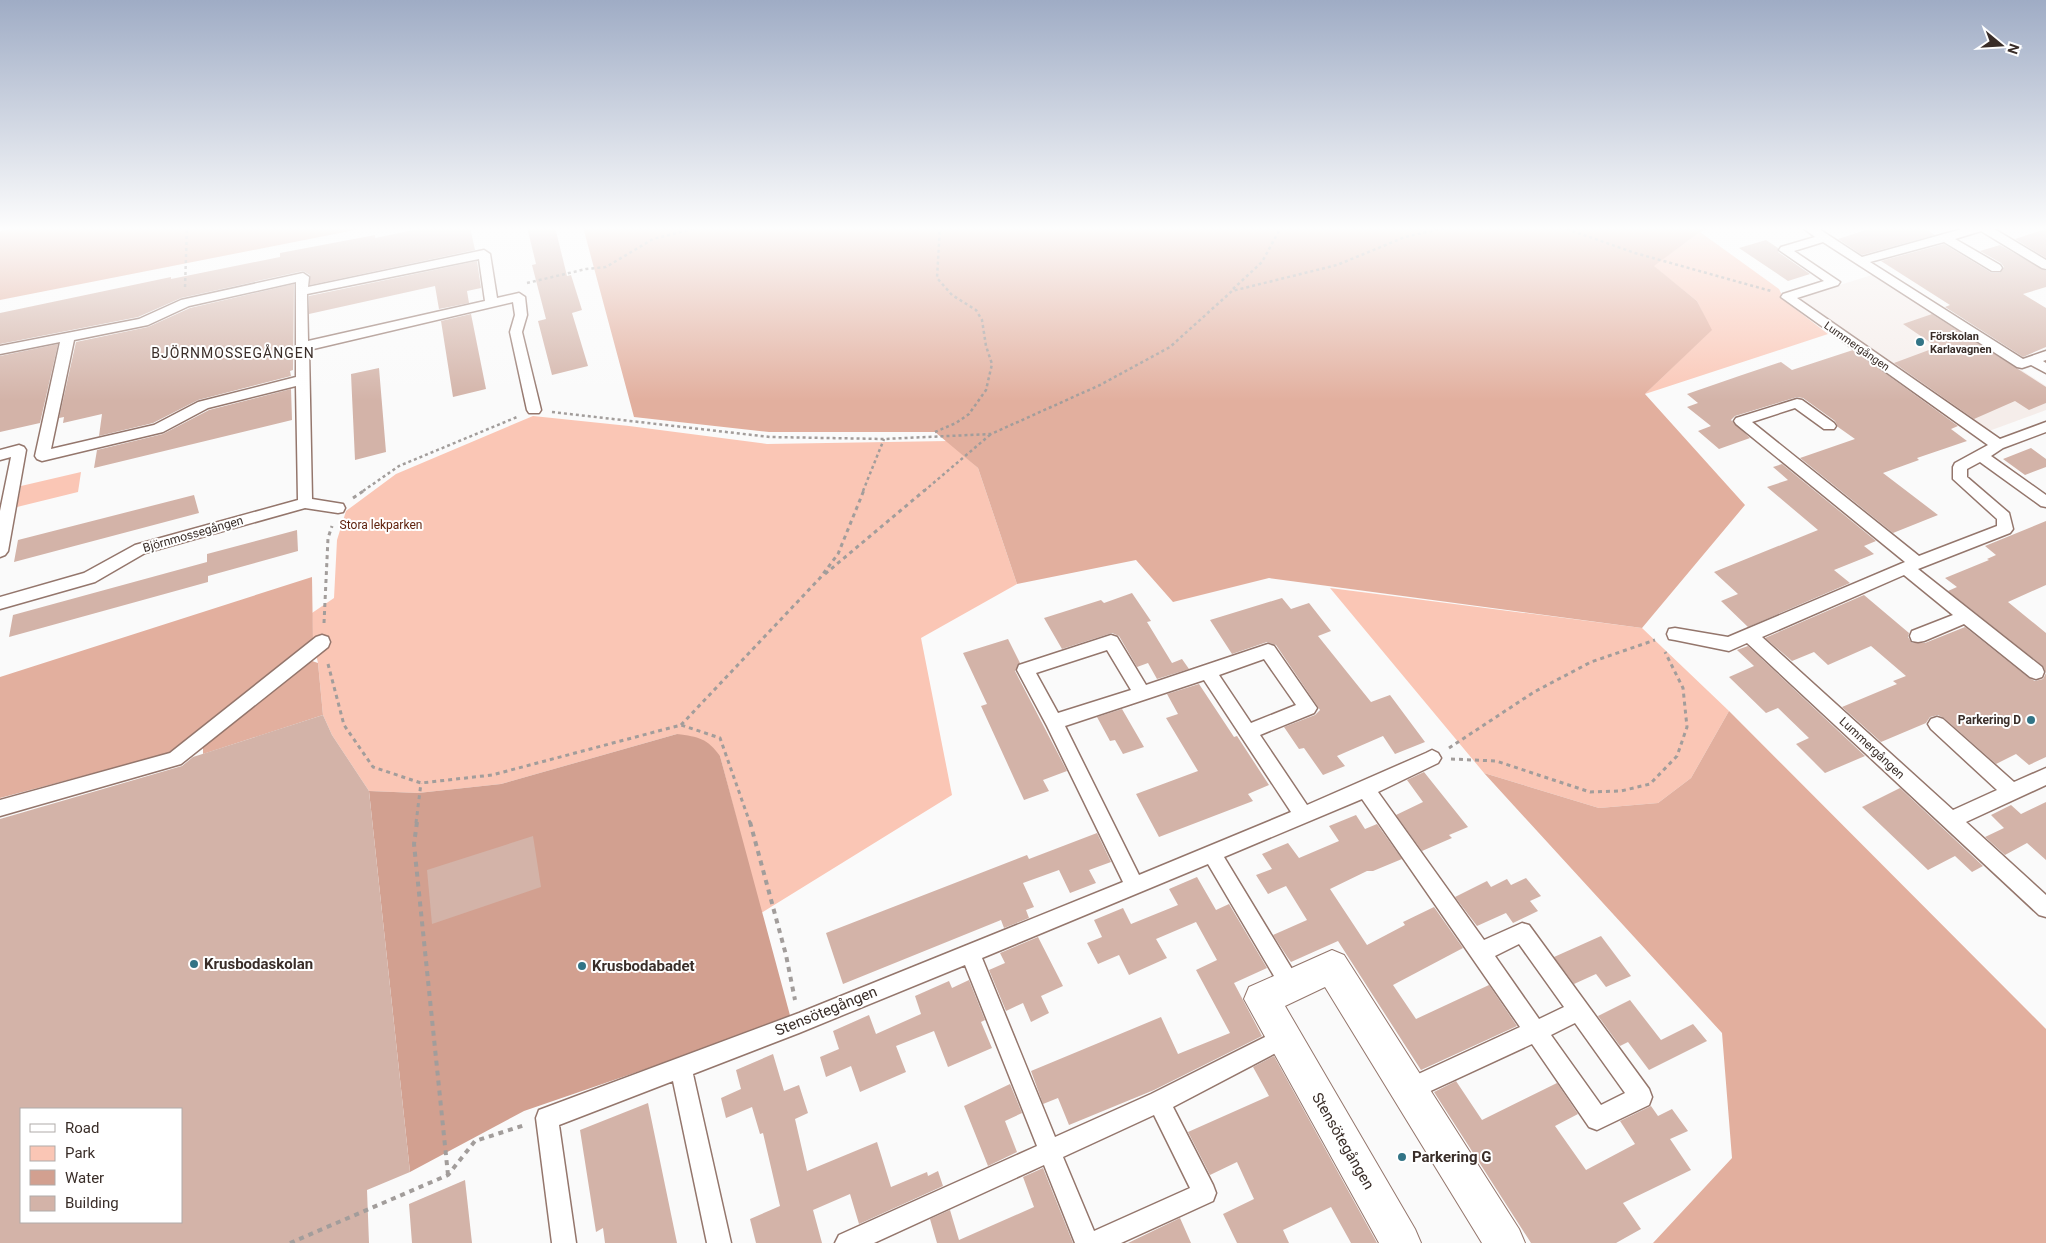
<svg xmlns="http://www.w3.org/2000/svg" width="2046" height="1243" viewBox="0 0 2046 1243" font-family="Roboto,sans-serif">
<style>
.built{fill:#f5edea}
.green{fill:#fac6b5}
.forest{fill:#e2af9e}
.water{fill:#d2a090}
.building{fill:#d3b3a8;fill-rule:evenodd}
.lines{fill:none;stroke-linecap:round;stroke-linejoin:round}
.lane-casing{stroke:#94766c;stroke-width:3}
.street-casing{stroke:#94766c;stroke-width:2}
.path-far2{stroke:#a29d9b;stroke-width:2.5;stroke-dasharray:3 3;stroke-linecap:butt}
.path-far1{stroke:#a29d9b;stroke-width:3;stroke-dasharray:4 4;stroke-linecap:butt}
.path{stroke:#a29d9b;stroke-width:4;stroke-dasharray:5 5;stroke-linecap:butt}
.lane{fill:#fff;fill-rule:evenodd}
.street{fill:#fff;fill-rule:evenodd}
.poi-dot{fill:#327486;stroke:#fff;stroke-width:2}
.labels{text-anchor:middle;stroke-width:4;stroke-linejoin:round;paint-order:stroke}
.far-poi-label{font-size:11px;font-weight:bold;fill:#392d28;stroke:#fff;text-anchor:start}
.far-street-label{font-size:11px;fill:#392d28;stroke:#fff}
.park-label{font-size:12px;fill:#60230e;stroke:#fff}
.street-label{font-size:12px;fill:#392d28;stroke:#fff}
.poi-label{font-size:12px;font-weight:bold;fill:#392d28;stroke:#fff;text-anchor:end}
.neighbourhood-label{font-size:14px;letter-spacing:1px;fill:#392d28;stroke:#fff}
.near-poi-label{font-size:15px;font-weight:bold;fill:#392d28;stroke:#fff;text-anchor:start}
.near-street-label{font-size:15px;fill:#392d28;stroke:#fff}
</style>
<rect width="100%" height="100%" fill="#fafafa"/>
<path class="built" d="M1875 274 2046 386V410L1989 431 1798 298Z"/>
<path class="green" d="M1700 232 1779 289 1785 301 1828 334 1645 394 1711 330 1697 301 1653 266Z
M533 416 629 426 767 444 948 441 978 468 1017 584 921 638 952 795 761 913 720 756 677 734 501 784 418 793 369 791 332 735 323 715 318 663 313 642 312 613 334 598 337 540 346 511 396 474Z
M81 472 78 492 17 507 21 486Z
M1330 588 1642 628 1729 711 1691 778 1658 803 1599 808 1484 773Z"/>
<path class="forest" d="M17 227H370L0 300V231Z
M583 227H1713L1700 232 1654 266 1697 301 1712 330 1645 394 1745 505 1642 628 1269 578 1173 602 1136 560 1017 584 978 468 935 432H769L634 417Z
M312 577 313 642 177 751 0 798V677Z
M309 660 318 663 323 715 203 754V747L207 739Z
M1729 711 2046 1029V1243H1653L1732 1158 1722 1033 1484 773 1599 808 1658 803 1691 778Z"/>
<path class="water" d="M677 734C699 737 707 738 720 756L791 1019 524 1111 410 1172 369 791 418 793 501 784Z"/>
<path class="building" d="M428 227H470L475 250 310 285V275L303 271 181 298 138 317 0 344V313L171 277V279L280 257V253L375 235V238Z
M527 227H555L567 276 571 275 582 310 572 313 588 366 552 375 538 321 546 319 532 265 536 264Z
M1875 227H1923L1935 235 1862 255 1838 239Z
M2046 229V258L2015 239Z
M1766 240 1778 248V252L1810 274 1788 281 1739 248Z
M1944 244 1992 273H2000L2004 267 2001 263 1980 251 2000 245 2046 271V287L2023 294 2046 308V347L2023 357 1945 307 1950 305 1881 261Z
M477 261 481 288 467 291 469 303 439 309 435 286 309 314V296Z
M294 284 293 370 290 371 291 376 198 400 153 423 99 436 102 414 63 423 64 417 59 418 76 342 148 327 190 308Z
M471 314 486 389 453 397 441 321Z
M1932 314 2046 387V403L2029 410 2015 401 1974 419 1894 363 1937 347 1903 324Z
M58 344 40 423 0 432V356Z
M1853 350 1958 426 1951 429 1967 441 1917 458 1919 460 1883 473 1938 515 1893 533 1800 458 1855 439 1838 427 1835 421 1803 398 1797 397 1735 416 1731 420 1750 438 1719 449 1698 431 1711 426 1687 407 1698 403 1687 394 1742 375 1781 362 1792 370Z
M379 368 386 452 355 460 351 374Z
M291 389 292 420 94 468 97 450 163 434 209 410Z
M2031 448 2046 459V467L2025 475 2003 459Z
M1782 464 1876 541 1864 546 1874 554 1834 570 1850 583 1748 627 1721 601 1738 594 1714 572 1818 530 1767 487 1788 480 1773 467Z
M194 495 199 513 14 562 18 540Z
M2046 521V585L2008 602 2046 633V757L2029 765 2016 754 1996 764 1944 718 1938 715 1930 717 1926 723 1881 742 1842 707 1897 684 1893 681 1906 676 1871 646 1828 665 1814 652 1792 661 1765 638 1864 595 1909 633 1908 637 1912 643H1925L1965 627 2029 678 2035 681 2043 679 2046 673 2043 666 1948 591 1957 587 1945 578 1989 560 1987 559 1996 555 1985 546Z
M297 530 298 551 208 576V582L9 637 13 615 207 562V554Z
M1132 593 1151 621 1147 622 1172 663 1182 659 1189 669 1157 679 1148 663 1137 667 1119 636 1112 633 1062 649 1044 618 1101 600 1104 603Z
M1282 598 1291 609 1309 603 1331 631 1318 636 1371 702 1390 695 1425 742 1395 754 1383 736 1337 756 1345 766 1323 775 1304 748 1299 749 1284 727 1315 715 1320 710 1276 645 1267 642 1232 654 1210 620Z
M1008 639 1020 663 1015 671 1067 771 1043 780 1049 791 1024 800 981 706 987 704 963 653Z
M1748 646 1865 756 1825 773 1796 744 1809 738 1778 708 1766 713 1729 677 1754 666 1737 650Z
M1199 684 1234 737 1237 736 1269 785 1248 794 1253 801 1159 837 1136 794 1198 771 1166 718 1178 714 1167 694Z
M1122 709 1144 747 1123 754 1115 740 1110 741 1097 717Z
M323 715 332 735 369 791 410 1172 367 1190 369 1243H0V819L182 766 193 757ZM21 1109H181V1222H21Z
M1424 772 1468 827 1449 835 1452 838 1422 851 1396 815 1423 802 1407 780Z
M1900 788 1983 866 1972 872 1955 856 1928 870 1862 807Z
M2046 802V860L2027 843 2005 855 1985 837 2004 828 1991 815 2011 805 2021 814Z
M1356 815 1365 829 1377 824 1402 859 1373 871H1367L1330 889 1367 945 1405 925 1403 922 1434 907 1463 948 1393 985 1416 1019 1489 985 1517 1026 1421 1070 1338 941 1291 962 1288 958 1273 935 1307 920 1286 886 1268 894 1256 875 1272 869 1262 854 1288 843 1299 858 1339 841 1329 826Z
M1097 833 1111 862 1089 870 1096 883 1070 893 1059 870 1023 883 1034 907 1026 910 1029 918 1004 928 1001 920 843 984 826 933 1027 855 1029 859Z
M533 836 541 887 432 924 427 870Z
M1197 877 1216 910 1229 904 1267 968 1234 983 1262 1036 1154 1090 1069 1125 1058 1098 1043 1104 1031 1071 1161 1017 1178 1054 1230 1033 1196 970 1217 960 1196 922 1156 939 1167 958 1129 975 1119 955 1098 964 1087 943 1102 937 1094 920 1123 908 1131 924 1178 905 1169 889Z
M1526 878 1541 896 1530 901 1538 911 1513 923 1506 913 1477 926 1455 897 1487 881 1491 887 1507 879 1511 885Z
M1601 936 1631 976 1606 987 1596 974 1574 984 1554 957Z
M1038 937 1063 986 1041 996 1049 1013 1031 1022 1023 1003 1006 1011 989 970 1005 963 1000 953Z
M969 980 985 1020 981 1022 992 1048 948 1067 934 1031 896 1046 906 1072 860 1092 851 1066 826 1077 820 1057 839 1049 833 1031 869 1015 876 1034 921 1014 915 996 949 981 952 988Z
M1630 1000 1661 1040 1693 1024 1707 1041 1649 1070 1628 1042 1620 1046 1598 1016Z
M773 1054 784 1091 799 1085 808 1113 795 1119 807 1171 877 1142 891 1187 927 1172 928 1176 938 1171 943 1186 859 1224 850 1194 813 1210 822 1243H756L750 1219 780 1206 763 1133 760 1134 752 1107 726 1118 721 1098 741 1089 736 1070Z
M1274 1056 1377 1243H1351L1331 1207 1283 1230 1289 1243H1237L1223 1214 1254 1199 1237 1162 1210 1175 1188 1132 1269 1096 1253 1067Z
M1456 1081 1482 1120 1557 1083 1578 1114 1555 1126 1586 1170 1635 1144 1620 1121 1651 1106 1658 1116 1672 1109 1688 1131 1670 1139 1691 1170 1623 1203 1641 1229 1616 1243H1531L1434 1092Z
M1010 1084 1022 1113 1005 1121 1017 1152 988 1166 964 1106Z
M648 1103 677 1243H605L603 1228 596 1232 580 1130Z
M1043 1168 1073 1243H937L930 1219 950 1210 959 1240 1034 1207 1023 1177Z
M465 1180 472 1243H412L409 1204Z
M1180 1218 1191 1243H1128L1157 1229Z"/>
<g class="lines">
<g class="lane-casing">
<path id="lane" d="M1802 227H1816L1862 257 1969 227H1991L2046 260V269L2042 268 1981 231 1955 239 2000 265 2002 268 2000 271H1992L1944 242 1870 262 2023 359 2046 351V360L2043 361 2046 363V373L2031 365 2022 368 2017 367 1823 242 1794 251 1840 282 1838 285 1797 298 2000 439 2046 422V432L2003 448 1991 456 2046 495V507L2041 506 1980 462 1967 469V477L2009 513 2013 529 2010 533 1918 569 2042 667 2044 672 2042 677 2036 679 2030 677 1964 624 1924 641 1918 642 1912 641 1910 636 1912 631 1953 615 1904 575 1762 637 1953 810 1997 790 1931 729 1928 724 1931 719 1937 717 1943 719 2014 782 2046 768V785L1966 822 2046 895V917L2039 915 1747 643 1729 651 1675 640 1669 639 1667 634 1669 629 1675 628 1728 637 1905 562 1736 424 1734 421 1736 418 1797 399 1802 400 1834 423 1836 426 1834 429H1824L1795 408 1752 422 1919 556 1997 526V519L1953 479V467L1955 463 1988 445 1781 297 1783 294 1824 281 1779 250 1781 247 1815 237Z
M484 250 490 254 497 298 519 293 525 297 527 315 522 332 541 410 539 413H529L527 410 510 332 515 315 513 302 309 350 312 499 343 504 345 508 343 512 338 513 305 508 145 553 95 582 0 609V597L84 573 135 545 298 500 296 386 208 408 163 432 42 461 37 459 35 456 60 342 0 354V346L139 319 181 300 303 273 309 277 308 287ZM479 259 485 301 308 341 307 294ZM296 282V377L198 402 154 425 51 449 74 340 148 325 189 306Z
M19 445 24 447 26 450 8 551 5 555 0 557V511L11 457 0 460V450Z
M322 635 328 637 330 642 328 647 181 764 0 816V800L170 753 316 637Z
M1111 635 1117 637 1146 685 1268 644 1274 646 1317 708 1314 713 1260 735 1307 805 1426 753 1432 750 1438 753 1441 758 1438 763 1378 792 1484 940 1522 923 1529 925 1649 1089 1652 1097 1649 1105 1597 1130 1589 1127 1532 1044 1409 1101 1401 1098 1398 1090 1401 1082 1520 1027 1362 799 1224 857 1298 979 1301 986 1298 993 1291 996 1284 993 1208 864 982 958 1055 1137 1151 1094 1277 1031 1284 1027 1291 1031 1295 1038 1291 1045 1173 1107 1213 1185 1216 1193 1213 1201 1121 1243H1075L1044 1165 874 1243H835L839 1235 1037 1146 965 965 799 1033 693 1074 731 1243H707L673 1081 559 1125 576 1243H552L536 1118 539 1110 799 1013 1123 882 1047 726 1017 670 1019 665ZM1107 650 1131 690 1058 713 1036 673ZM1264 659 1296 705 1251 723 1219 675ZM1204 680 1291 812 1139 875 1065 726ZM1519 944 1564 1007 1539 1019 1495 956ZM1575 1023 1625 1093 1601 1105 1551 1035ZM1154 1115 1190 1188 1094 1231 1063 1157Z"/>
</g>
<g class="street-casing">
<path id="street" d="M1332 950 1344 955 1519 1229 1525 1243H1482L1325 987 1285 1006 1415 1229 1421 1243H1379L1244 999 1249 987Z"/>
</g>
<path class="path-far2" d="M1561 227 1635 253 1771 291
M527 283 586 269 606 267 653 239 701 227
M185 287 187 227
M1233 289 1262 262 1281 227
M552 412 770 437 884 439 991 434 1100 385 1170 347 1232 291 1337 265 1405 237 1449 227
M935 432 956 423 969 414 986 390 992 364 986 346 982 320 976 310 952 295 937 278 940 227
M363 491 399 466 517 417
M863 491 884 439
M924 491 991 434"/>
<path class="path-far1" d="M353 498 365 490
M825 574 925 490
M324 623 328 538 332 526
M328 664 344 725 373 767 421 783 492 775 681 725 720 738 750 823
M681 725 820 578 838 554 864 490
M1449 748 1534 692 1591 662 1655 640
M1451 759 1496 761 1590 792 1621 791 1650 784 1677 756 1687 727 1683 688 1665 652
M416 823 421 783"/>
<path class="path" d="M417 822 414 844 448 1175
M750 822 786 955 795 1000
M290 1243 448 1175 475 1141 525 1125"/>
<use href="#lane" class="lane"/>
<use href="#street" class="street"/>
</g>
<linearGradient id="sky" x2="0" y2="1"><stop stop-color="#9facc5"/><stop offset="0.57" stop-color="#fdfdfd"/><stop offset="1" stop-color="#fdfdfd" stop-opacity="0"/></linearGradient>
<rect width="2046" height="401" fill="url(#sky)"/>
<g class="poi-dot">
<circle cx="1920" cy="342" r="5"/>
<circle cx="2031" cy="720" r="5"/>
<circle cx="194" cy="964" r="5"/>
<circle cx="582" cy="966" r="5"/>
<circle cx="1402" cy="1157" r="5"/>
</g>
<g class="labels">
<g class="far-poi-label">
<text x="1930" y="340">Förskolan<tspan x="1930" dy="13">Karlavagnen</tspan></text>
</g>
<g class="far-street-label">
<text transform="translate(1857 346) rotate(35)" y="4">Lummergången</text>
</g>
<g class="park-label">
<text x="381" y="529">Stora lekparken</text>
</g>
<g class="street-label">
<text transform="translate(193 534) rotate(-16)" y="4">Björnmossegången</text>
<text transform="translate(1872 748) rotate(43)" y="4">Lummergången</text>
</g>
<g class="poi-label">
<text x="2021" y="724">Parkering D</text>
</g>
<g class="neighbourhood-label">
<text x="233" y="358">BJÖRNMOSSEGÅNGEN</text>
</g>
<g class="near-poi-label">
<text x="204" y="969">Krusbodaskolan</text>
<text x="592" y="971">Krusbodabadet</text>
<text x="1412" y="1162">Parkering G</text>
</g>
<g class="near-street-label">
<text transform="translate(826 1011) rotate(-22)" y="5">Stensötegången</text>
<text transform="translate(1343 1141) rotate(60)" y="5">Stensötegången</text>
</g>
</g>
<rect x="20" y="1108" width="162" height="115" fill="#ffffff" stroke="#b0aba9"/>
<rect x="30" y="1124" width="25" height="8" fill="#ffffff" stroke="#b0aba9"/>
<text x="65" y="1133" font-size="15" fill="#392d28">Road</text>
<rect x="30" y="1146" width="25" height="15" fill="#fac6b5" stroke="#b0aba9"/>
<text x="65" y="1158" font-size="15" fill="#392d28">Park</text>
<rect x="30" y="1170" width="25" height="15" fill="#d2a090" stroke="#b0aba9"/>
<text x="65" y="1183" font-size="15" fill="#392d28">Water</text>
<rect x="30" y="1196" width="25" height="15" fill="#d3b3a8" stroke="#b0aba9"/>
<text x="65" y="1208" font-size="15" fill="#392d28">Building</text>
<g transform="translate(2001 45) rotate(108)" stroke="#ffffff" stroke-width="4" paint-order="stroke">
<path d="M0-4L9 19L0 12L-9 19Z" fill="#392d28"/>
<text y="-8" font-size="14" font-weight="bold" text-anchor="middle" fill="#392d28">N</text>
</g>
</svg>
